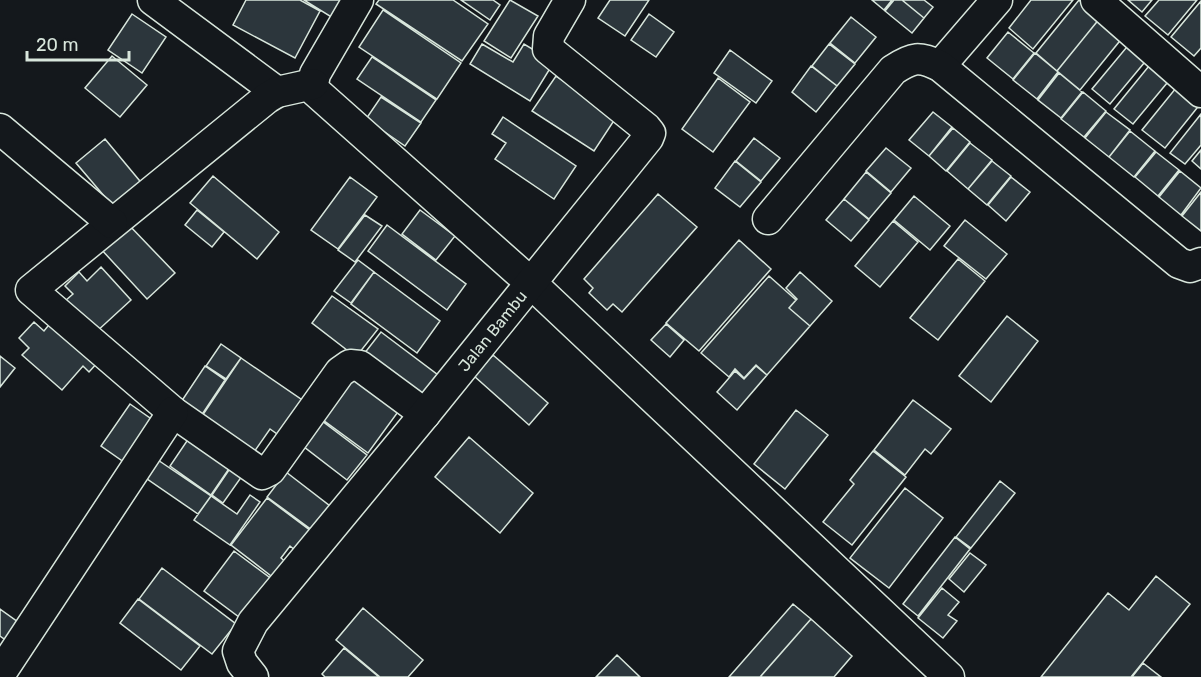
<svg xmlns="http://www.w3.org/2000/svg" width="1201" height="677" viewBox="0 0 1201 677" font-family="Rubik,sans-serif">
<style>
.building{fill:#2c363c;stroke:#d8e6dc;stroke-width:1.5}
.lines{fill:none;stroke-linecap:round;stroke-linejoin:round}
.street-casing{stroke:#d8e6dc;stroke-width:33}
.street{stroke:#14181c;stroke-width:30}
.labels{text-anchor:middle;stroke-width:4.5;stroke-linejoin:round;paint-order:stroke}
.street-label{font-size:16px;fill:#d8e6dc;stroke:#14181c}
</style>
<rect width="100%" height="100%" fill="#14181c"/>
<path class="building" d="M246 0H300L320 11 295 58 233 25Z
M304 0H355L341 23Z
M379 0H453L488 24 462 61 376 4Z
M461 0H493L500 5 490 20Z
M510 0 538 16 511 58 484 41Z
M610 0H649L625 36 598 18Z
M872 0H892L884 10Z
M894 0H902L924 18 912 33 885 11Z
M902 0H924L933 7 924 18Z
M1031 0H1073L1033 49 1009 28Z
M1079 0 1100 18 1057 71 1036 53Z
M1128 0H1152L1142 12Z
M1159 0H1197L1168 35 1145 16Z
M1201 1V48L1194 56 1171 37Z
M383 10 461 63 437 99 359 47Z
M132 14 166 37 142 73 108 50Z
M649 14 674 32 656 57 631 40Z
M851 17 876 37 855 63 830 43Z
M1100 18 1123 37 1080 90 1057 71Z
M1008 32 1034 53 1013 79 987 58Z
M1131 42 1149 57 1110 104 1092 89Z
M482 44 513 62 524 44 554 62 530 101 470 64Z
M829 44 855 64 837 86 812 66Z
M730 50 772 81 756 103 714 73Z
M1035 53 1058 72 1037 99 1013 80Z
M112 56 147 85 120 117 85 88Z
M372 57 436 100 421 122 357 79Z
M1153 61 1172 77 1133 124 1114 109Z
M811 66 837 86 816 112 792 92Z
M1059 73 1082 92 1061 118 1038 100Z
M556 76 617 116 594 151 532 111Z
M718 78 750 102 713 152 682 129Z
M1180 83 1201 103 1165 148 1142 130Z
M1083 92 1106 111 1084 137 1061 119Z
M381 97 421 123 405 146 366 119Z
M933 112 952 127 929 156 909 140Z
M1106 112 1130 130 1109 157 1085 138Z
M1201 114V145L1185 164 1170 153Z
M503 117 576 166 554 199 495 159 506 143 492 134Z
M953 128 970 142 946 171 929 156Z
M1130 131 1155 151 1134 177 1109 157Z
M754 138 780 158 761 181 736 161Z
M105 139 144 186 116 210 76 163Z
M970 143 992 160 968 189 947 171Z
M886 148 911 168 891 192 866 171Z
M1201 150V169L1192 161Z
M1156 152 1179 170 1158 196 1135 177Z
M735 161 761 182 740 207 715 188Z
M992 161 1011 176 987 205 968 189Z
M1180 171 1201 188 1181 215 1159 197Z
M866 172 891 193 869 219 844 199Z
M213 176 279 232 257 259 190 203Z
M350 177 377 197 338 249 311 230Z
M1011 177 1030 192 1006 221 988 205Z
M1201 192V231L1182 216Z
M658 194 697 227 622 312 613 304 607 310 589 293 593 288 584 279Z
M914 196 950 226 930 250 894 220Z
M844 199 869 220 851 241 826 220Z
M197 210 224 232 212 247 185 225Z
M420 210 455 236 436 260 402 234Z
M365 215 382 226 355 262 338 250Z
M965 220 1007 254 986 279 944 246Z
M893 221 918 242 880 287 855 266Z
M127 223 175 273 147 299 100 248Z
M387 225 466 284 447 310 368 251Z
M739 240 771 269 699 351 666 323Z
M958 259 985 281 938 340 910 318Z
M358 260 374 272 351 303 334 291Z
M101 267 131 300 95 333 65 301 73 294 65 286 79 272 87 281Z
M374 272 440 321 417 353 351 304Z
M800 272 832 301 810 326 789 308 797 299 786 288Z
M769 276 796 300 789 308 810 326 767 375 756 365 744 378 735 369 729 377 701 353Z
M332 296 378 329 356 357 312 323Z
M1007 316 1038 341 991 402 959 376Z
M52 321 98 362 89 372 83 366 62 390 22 355 29 348 19 338 34 322 44 331Z
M666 324 684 340 670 357 651 340Z
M381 332 446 381 426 408 360 359Z
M221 344 241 358 226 379 206 366Z
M493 355 548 403 529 425 474 376Z
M0 356 15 368 0 387Z
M241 358 311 406 287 441 270 429 254 452 202 416Z
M205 366 225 380 201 416 181 402Z
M756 366 767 375 737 410 717 392 735 371 744 379Z
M355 369 403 405 368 453 319 417Z
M913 400 951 429 931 454 925 449 905 475 874 450Z
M130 404 160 425 131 467 101 446Z
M796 410 828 435 785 489 754 464Z
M318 418 367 455 347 480 299 443Z
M193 432 235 460 211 495 170 466Z
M469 437 533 493 500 533 435 477Z
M873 451 906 477 852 545 823 522 854 484 850 480Z
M149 454 211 496 198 514 137 472Z
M235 461 247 469 223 503 212 495Z
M286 472 330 506 312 530 267 497Z
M1000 481 1015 493 971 548 956 537Z
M905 488 943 518 889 588 850 558Z
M250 495 260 502 230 545 194 520 211 496 237 514Z
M267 498 311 531 296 551 290 546 281 558 287 563 275 579 231 545Z
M955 537 970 549 918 616 903 604Z
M234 551 273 580 243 620 204 591Z
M970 553 986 565 964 592 949 579Z
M162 568 236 624 212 654 139 599Z
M1156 576 1190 604 1131 677H1041L1108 593 1129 610Z
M942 588 959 602 948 615 957 621 943 638 918 618Z
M138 599 200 646 181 670 120 623Z
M793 604 811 619 760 677H729Z
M363 608 423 660 408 677H380L336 640Z
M0 609 25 627 13 645 0 636Z
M811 619 852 656 834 677H762L761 676Z
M344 648 379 677H325L322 674Z
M617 655 640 677H596Z
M1143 663 1161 677H1132Z"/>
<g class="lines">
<g class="street-casing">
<g id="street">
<path d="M153 0 277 92"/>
<path d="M358 0 315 74 313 84 315 91 531 283 949 677"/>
<path d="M1096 0 1201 92"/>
<path d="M940 66 997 0"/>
<path d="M313 84 277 92 267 98 31 290 173 412 262 474 270 470 340 372 350 365 360 366 425 414"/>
<path d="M0 129 112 223"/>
<path d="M768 219 893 70C913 57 919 56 940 66L1179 263 1190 267 1201 263"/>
<path d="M0 674 173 412"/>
<path id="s1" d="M253 677 242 663 238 651 253 622 425 414 648 138 650 133 646 128 548 49 549 36 570 0"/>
</g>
</g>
<use href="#street" class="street"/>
</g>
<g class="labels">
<g class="street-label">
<text dy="6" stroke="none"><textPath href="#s1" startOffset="440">Jalan Bambu</textPath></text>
</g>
</g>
<path d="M27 51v9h102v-9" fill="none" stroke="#d8e6dc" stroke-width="3"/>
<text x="36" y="51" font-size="18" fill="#d8e6dc" stroke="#14181c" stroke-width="4.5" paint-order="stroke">20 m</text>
</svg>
